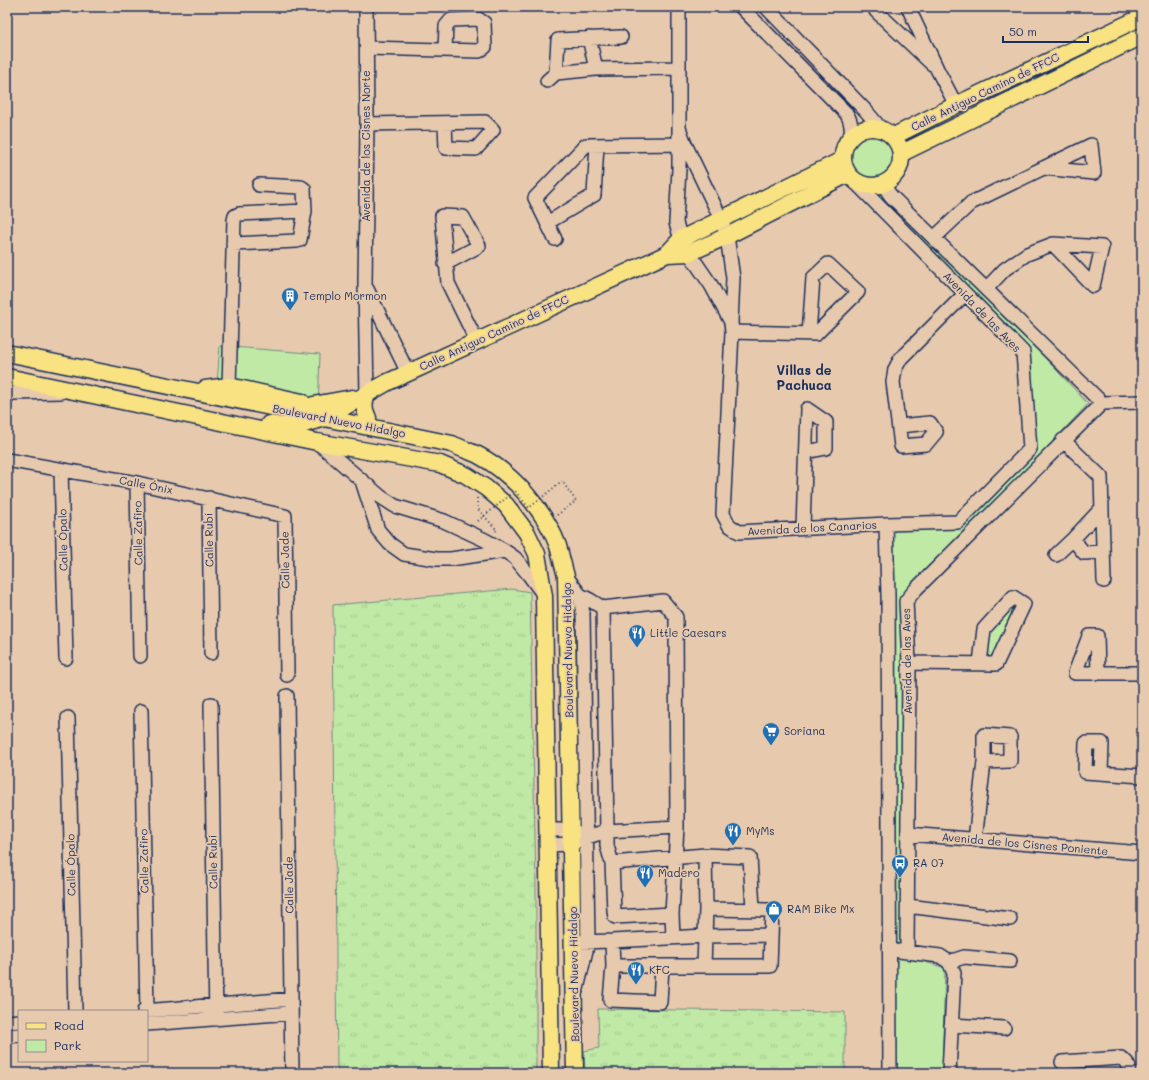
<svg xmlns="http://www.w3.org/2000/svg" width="1149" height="1080" viewBox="0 0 1149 1080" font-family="Mali,sans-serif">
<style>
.grass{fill:url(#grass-tufts);stroke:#6e8c82}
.park{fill:#c0e9a5;stroke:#6e8c82}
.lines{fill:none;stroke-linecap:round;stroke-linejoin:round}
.minor-casing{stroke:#1b2f5e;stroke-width:16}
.major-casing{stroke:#1b2f5e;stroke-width:19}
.path{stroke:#1b2f5e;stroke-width:2;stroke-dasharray:1 3;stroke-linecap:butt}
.minor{stroke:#e7caae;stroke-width:13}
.major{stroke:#f8e281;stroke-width:16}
.path-bridge{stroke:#1b2f5e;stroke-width:2;stroke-dasharray:1 3;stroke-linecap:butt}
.labels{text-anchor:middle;stroke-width:3.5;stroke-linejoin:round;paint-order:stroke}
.street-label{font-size:11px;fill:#1b2f5e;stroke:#e7caae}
.poi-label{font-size:11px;fill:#1b2f5e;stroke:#e7caae;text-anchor:start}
.quarter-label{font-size:13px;font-weight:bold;fill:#1b2f5e;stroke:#e7caae}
</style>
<defs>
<pattern id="grass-tufts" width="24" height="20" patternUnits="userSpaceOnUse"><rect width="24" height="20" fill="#c0e9a5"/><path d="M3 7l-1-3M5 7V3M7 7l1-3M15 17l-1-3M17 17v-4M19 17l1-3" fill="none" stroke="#a4c890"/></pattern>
</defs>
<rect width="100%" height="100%" fill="#e7caae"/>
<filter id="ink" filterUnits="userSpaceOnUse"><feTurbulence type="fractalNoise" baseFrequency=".025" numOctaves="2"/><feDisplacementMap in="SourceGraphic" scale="8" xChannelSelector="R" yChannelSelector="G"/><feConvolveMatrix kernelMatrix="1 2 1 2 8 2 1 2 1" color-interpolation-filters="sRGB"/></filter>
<g filter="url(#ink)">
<path class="grass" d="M512 589 530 592 536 887V1073H337L333 605Z
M598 1009 845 1012V1073H585L584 1051 599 1048Z"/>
<path class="park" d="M869 132 883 133 896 145 899 156 894 175 877 185 1033 345 1088 404 905 598 906 956 945 968 942 1073H896L890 528 958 525 1027 455 1026 351 850 173 847 163 849 151 854 140Z
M220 346 320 354 318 410 216 396Z
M1007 606 1014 611 993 660 985 659 988 630Z"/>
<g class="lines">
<g class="minor-casing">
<path id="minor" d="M366 7 367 124 365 285 367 395
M679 7V169L676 223 681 239 689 253 711 285 731 322
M741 7 846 113C851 120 852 126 851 135
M766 7 866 111 881 129
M879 7 876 11 932 64
M908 7 937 69 956 105
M589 38 596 69
M367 48 479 51 485 47 484 23 478 19 451 20 446 26 445 50
M556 73 558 40 621 37
M547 81 556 73 596 69 679 68
M367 124 485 122 493 130 476 149 446 148 445 124
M679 128 685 144 721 219 727 236 733 278 731 322 732 332 723 514 729 525 739 532 886 524 958 522
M854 181 1023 352 1030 449 958 522
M887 182C885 188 887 191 891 196L1102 403
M547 223 594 195 597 145
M934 238 971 203 1091 145 1094 173 1043 168
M555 239 535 198 586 145 685 144
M233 244 297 241 300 240 305 211 304 189 301 187 259 185
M445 264 479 246 463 217 442 216 448 283 477 342
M367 289 408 373
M986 289 1005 269 1027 254 1053 244 1102 247 1093 286 1053 244
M732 332 816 334 858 292 828 264 813 278 809 334
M229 386 234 220 235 216 239 214 305 211
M7 396 13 393 61 392
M899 426 930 423 936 432 926 444 901 446 893 382 895 369 901 358 965 294
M1063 440 1101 477 1104 581
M317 442 381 497 395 506 444 521 485 540 505 551 515 558 529 575 543 594
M806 452 826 448V422L807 409
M7 460 137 483 285 516 287 675
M61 470 66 658
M362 481 378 530 390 544 404 554 436 559H451L505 551
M137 483 140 656
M209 498 211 653
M886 524 888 595 890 1073
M803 528 807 409
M1073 539 1084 553 1103 552
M1056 555 1073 539 1101 509
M566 576 580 595 583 614 588 942 577 989
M580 595 590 600 603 608
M909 663 996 664 1024 604 1013 597 984 629 980 663
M1098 672 1097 636H1089L1075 673H1142
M287 696 292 1073
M211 704 216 1019
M141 711 147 1011
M68 718 75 1011
M1101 773 1102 743H1086L1085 772 1142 776
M548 830H572L580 834
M908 834 1142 853
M975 840 984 762V735L1010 737V761L984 762
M548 845 572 844 587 837 607 831 677 827
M705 855 706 909
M612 863 705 855 750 857 753 909
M908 906 1010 919
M672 914 615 917 614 911 612 863 607 846V831L603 608 663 601 676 617 677 827 672 914 673 938
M612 941 705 936 771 935
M579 942 612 941 613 966H770L772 910 706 909 704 966
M899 951 940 956 949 962 954 973 949 1073
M907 952 909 663 906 601 916 589 1102 403 1142 402
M949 962 964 957 1010 961
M613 966 610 1000 660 1002 662 966
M144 1011 291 999
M7 1022 19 1021
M147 1024 291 1013
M951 1025 1004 1028
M7 1036 19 1035
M1062 1062 1121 1058C1128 1063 1130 1065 1129 1073"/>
</g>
<g class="major-casing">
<path id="major" d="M843 157a29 29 0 1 1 58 0a29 29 0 1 1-58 0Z
M894 136 956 105 1142 17
M902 153 1142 36
M667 254 689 253 727 236 848 174
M7 353 452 444C460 448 469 451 478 455 511 472 545 510 558 546 561 556 563 566 566 576L575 1073
M7 377 317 442 440 464 466 475 486 488 506 505 527 533 537 554 544 596 551 1073
M205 389 229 386 302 402
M367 395C363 404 364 409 368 418
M313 405 352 398
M269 424 282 426 304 424 325 418 388 382 408 373 667 254 681 239 842 160"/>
</g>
<path class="path" d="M477 498 478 509 497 530 495 531
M557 515 576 501 562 481"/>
<use href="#minor" class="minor"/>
<use href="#major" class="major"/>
<path class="path-bridge" d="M478 521 515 491 529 508 562 481"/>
</g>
</g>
<defs>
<g id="building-pin" transform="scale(0.9)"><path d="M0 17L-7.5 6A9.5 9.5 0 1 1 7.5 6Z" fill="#1f6fb2" stroke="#e7caae"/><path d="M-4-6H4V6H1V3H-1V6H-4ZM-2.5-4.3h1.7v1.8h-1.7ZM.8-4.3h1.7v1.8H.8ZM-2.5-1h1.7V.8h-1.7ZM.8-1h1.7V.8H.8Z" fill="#fff"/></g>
<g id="restaurant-pin" transform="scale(0.9)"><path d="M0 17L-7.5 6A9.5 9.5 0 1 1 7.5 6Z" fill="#1f6fb2" stroke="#e7caae"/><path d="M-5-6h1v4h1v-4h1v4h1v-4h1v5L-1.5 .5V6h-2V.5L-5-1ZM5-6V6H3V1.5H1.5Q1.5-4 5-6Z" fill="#fff"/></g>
<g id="supermarket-pin" transform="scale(0.9)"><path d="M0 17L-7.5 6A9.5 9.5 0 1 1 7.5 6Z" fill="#1f6fb2" stroke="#e7caae"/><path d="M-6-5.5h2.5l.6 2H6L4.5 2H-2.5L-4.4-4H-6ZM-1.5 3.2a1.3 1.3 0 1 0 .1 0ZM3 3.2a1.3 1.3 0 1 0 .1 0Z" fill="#fff"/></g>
<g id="bus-pin" transform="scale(0.9)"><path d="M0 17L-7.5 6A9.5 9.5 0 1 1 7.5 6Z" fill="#1f6fb2" stroke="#e7caae"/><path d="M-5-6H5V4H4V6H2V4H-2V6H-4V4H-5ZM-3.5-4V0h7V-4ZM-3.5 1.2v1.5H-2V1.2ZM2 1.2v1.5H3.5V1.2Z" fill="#fff"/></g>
<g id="shop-pin" transform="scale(0.9)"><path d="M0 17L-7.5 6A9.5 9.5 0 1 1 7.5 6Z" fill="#1f6fb2" stroke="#e7caae"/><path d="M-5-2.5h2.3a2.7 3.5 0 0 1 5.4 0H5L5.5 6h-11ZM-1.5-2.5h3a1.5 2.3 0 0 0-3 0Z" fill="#fff"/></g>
</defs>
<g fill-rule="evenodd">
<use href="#building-pin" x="290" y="296"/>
<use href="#restaurant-pin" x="637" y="633"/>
<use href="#supermarket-pin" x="771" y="731"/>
<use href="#restaurant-pin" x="733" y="831"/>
<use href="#bus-pin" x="900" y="863"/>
<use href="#restaurant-pin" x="645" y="873"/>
<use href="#shop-pin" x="774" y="909"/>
<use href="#restaurant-pin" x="636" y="970"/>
</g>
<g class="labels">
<g class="street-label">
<text transform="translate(985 92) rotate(-26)" y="4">Calle Antiguo Camino de FFCC</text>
<text transform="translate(366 146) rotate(-90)" y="4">Avenida de los Cisnes Norte</text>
<text transform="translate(982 312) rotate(46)" y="4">Avenida de las Aves</text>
<text transform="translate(494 333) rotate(-25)" y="4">Calle Antiguo Camino de FFCC</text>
<text transform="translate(339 421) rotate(11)" y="4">Boulevard Nuevo Hidalgo</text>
<text transform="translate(146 485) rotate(11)" y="4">Calle Ónix</text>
<text transform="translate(812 528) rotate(-3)" y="4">Avenida de los Canarios</text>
<text transform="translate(138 533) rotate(-91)" y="4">Calle Zafiro</text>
<text transform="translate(63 540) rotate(-91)" y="4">Calle Ópalo</text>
<text transform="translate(209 540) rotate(-91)" y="4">Calle Rubí</text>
<text transform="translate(285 560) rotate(-91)" y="4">Calle Jade</text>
<text transform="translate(568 650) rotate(-91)" y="4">Boulevard Nuevo Hidalgo</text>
<text transform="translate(907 661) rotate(-91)" y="4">Avenida de las Aves</text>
<text transform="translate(1025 844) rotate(5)" y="4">Avenida de los Cisnes Poniente</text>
<text transform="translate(144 861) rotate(-91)" y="4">Calle Zafiro</text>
<text transform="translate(213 862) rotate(-91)" y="4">Calle Rubí</text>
<text transform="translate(71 865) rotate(-91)" y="4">Calle Ópalo</text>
<text transform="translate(289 885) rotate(-91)" y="4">Calle Jade</text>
<text transform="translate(574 974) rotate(-91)" y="4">Boulevard Nuevo Hidalgo</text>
</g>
<g class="poi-label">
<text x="303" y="300">Templo Mormon</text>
<text x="650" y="637">Little Caesars</text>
<text x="784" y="735">Soriana</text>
<text x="746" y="835">MyMs</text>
<text x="913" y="867">RA 07</text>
<text x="658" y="877">Madero</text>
<text x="787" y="913">RAM Bike Mx</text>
<text x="649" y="974">KFC</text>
</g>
<g class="quarter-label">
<text x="804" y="375">Villas de<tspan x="804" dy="15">Pachuca</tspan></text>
</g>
</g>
<rect width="1149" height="1080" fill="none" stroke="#e7caae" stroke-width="24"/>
<rect x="12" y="12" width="1125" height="1056" fill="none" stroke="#1b2f5e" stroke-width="1.5" filter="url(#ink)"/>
<rect x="18" y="1010" width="130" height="52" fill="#e7caae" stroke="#958c8e"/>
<rect x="26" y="1023" width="20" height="6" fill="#f8e281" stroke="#958c8e"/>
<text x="54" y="1030" font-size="12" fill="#1b2f5e">Road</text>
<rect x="26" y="1040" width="20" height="12" fill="#c0e9a5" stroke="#958c8e"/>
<text x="54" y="1050" font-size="12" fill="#1b2f5e">Park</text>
<path d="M1003 36v6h85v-6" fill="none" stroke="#1b2f5e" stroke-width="2"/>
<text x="1009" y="36" font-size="12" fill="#1b2f5e" stroke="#e7caae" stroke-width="3" paint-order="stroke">50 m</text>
</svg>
